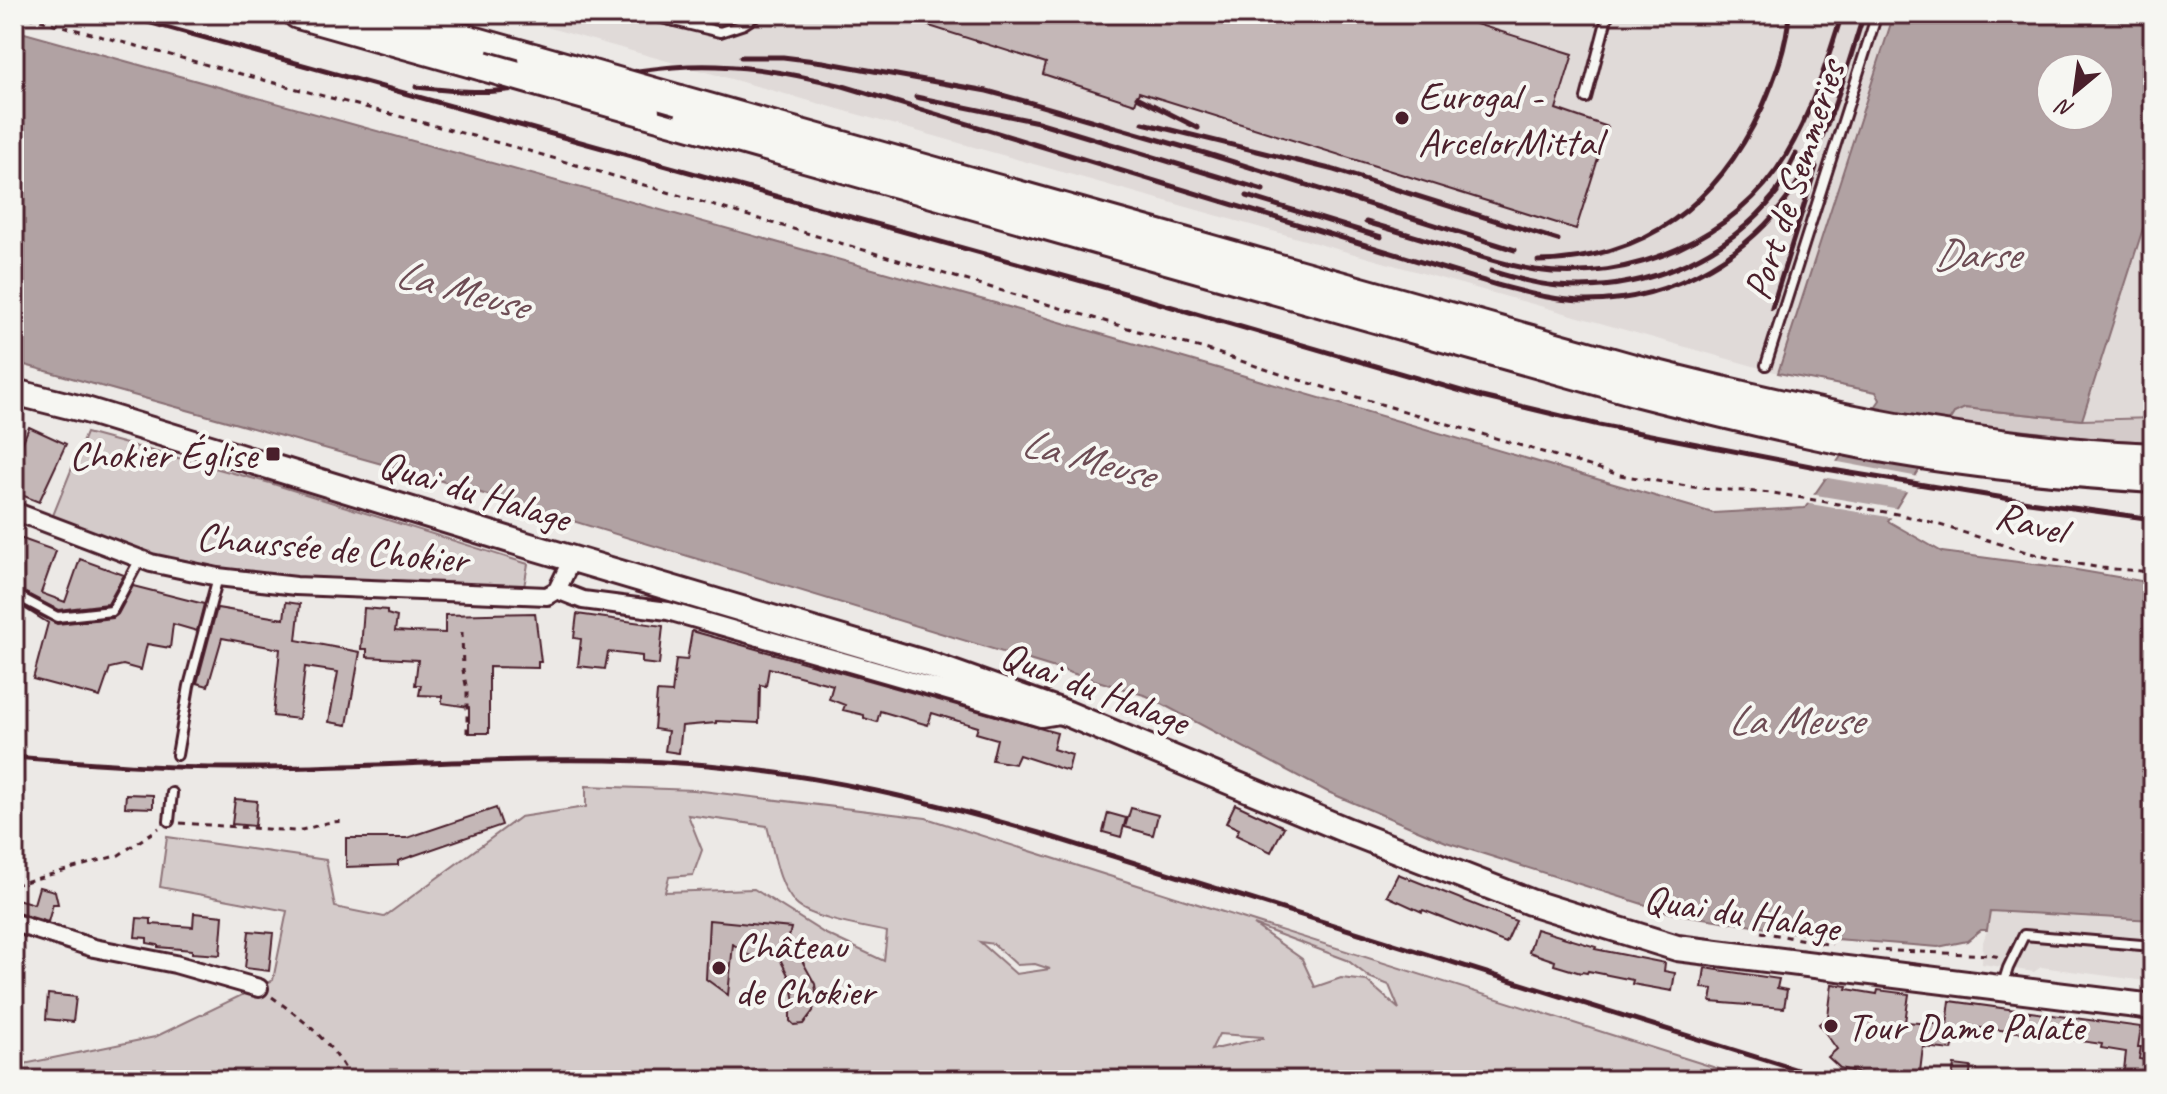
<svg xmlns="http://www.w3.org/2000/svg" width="2167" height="1094" viewBox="0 0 2167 1094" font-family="Caveat,sans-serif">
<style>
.built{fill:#e0dad8;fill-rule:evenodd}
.green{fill:#d4cbca;stroke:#8f757a;stroke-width:2;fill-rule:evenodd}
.water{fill:#b1a2a3;stroke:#886e73;stroke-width:2;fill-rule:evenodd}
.pier{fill:#ece9e6}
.building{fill:#c4b7b7;stroke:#4a1f2b;stroke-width:2}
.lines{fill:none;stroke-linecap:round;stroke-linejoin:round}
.service-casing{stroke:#4a1f2b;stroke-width:14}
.minor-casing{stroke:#4a1f2b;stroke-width:22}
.secondary-casing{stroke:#4a1f2b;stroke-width:30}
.trunk-casing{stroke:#4a1f2b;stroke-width:34}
.path{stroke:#4a1f2b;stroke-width:3;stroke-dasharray:6 6;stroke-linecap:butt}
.service{stroke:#f6f6f2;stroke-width:8}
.minor{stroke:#f6f6f2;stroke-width:16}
.secondary{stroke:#f6f6f2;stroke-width:24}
.trunk{stroke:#f6f6f2;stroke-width:28}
.rail{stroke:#4a1f2b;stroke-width:5}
.trunk-bridge-casing{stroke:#4a1f2b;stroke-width:34;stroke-linecap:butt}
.trunk-bridge{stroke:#f6f6f2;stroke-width:28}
.poi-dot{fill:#4a1f2b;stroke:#f6f6f2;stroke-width:3}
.labels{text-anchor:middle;stroke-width:8;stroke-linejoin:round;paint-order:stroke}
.poi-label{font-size:40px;fill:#4a1f2b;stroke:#f6f6f2;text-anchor:start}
.street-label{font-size:40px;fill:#4a1f2b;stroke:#f6f6f2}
.water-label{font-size:42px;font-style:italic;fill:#6e4d55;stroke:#f6f6f2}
</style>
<rect width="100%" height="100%" fill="#ece9e6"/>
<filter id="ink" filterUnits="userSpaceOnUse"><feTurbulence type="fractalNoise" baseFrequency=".0125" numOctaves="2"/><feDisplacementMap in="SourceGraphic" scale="16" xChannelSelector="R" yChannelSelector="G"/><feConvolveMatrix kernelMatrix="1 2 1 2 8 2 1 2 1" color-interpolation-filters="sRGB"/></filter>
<g filter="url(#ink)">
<path class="built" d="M500 14H2153V426L1965 408 1954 413 1888 521 1942 552 1713 514 1805 508 1880 400 1877 392 1778 373ZM2051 68H2099V116H2051Z
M1980 911 2153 920V982L2041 967 2034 972 1982 964 1983 942 1990 921Z"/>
<path class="green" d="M1964 408 2082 420 2153 418V442L2097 439 1948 422 1954 413Z
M86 433 270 483 528 564 524 587 371 583 180 568 50 523Z
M586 786 694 790 926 818 1754 1080H1097L1092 1077 1088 1080H14V1066L155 1037 273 980 287 911 160 887 167 837 326 860 335 907 384 917 520 817 586 807ZM688 815 767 826C774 851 777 884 796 904 811 919 865 927 887 932L884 961 824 933 754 889 665 892 669 877 693 875 702 850ZM1254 925 1347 960 1369 977 1389 985 1399 1009 1367 981 1341 978 1315 987 1302 959ZM980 942 994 944 1017 965 1035 964 1050 969 1016 974ZM1219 1034 1263 1037V1038L1211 1050Z"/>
<path class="water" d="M1894 14H2146L2153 16V197L2082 420 1965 408 1954 413 1888 521 1942 552 2065 568 2153 583V920L1990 911 1987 930H1981L1967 941 1938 947 1836 939 1671 913 1446 842 1328 792 1147 696 425 476 14 362V30L995 303 1713 513 1805 508 1880 400 1876 392 1778 373ZM2051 68H2099V116H2051Z"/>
<path class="pier" d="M1833 461 1919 477 1910 492 1822 477Z
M1810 494 1900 509 1894 518 1804 503Z"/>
<path class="building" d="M901 14H1444L1573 54 1556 109 1608 127 1576 229 1139 92 1135 104 1043 74 1046 63 901 17Z
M29 427 66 444 39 502 14 492V463Z
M14 536 56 551 41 593 65 602 80 559 124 575 108 604 58 610 14 587Z
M133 586 204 604 197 631 173 624 170 648 147 644 141 670 123 665 110 668 100 697 33 679 48 623 16 603 57 624 113 618 118 614Z
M286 602 300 604 296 640 360 652 347 725 329 722 338 672 305 667 299 719 273 716 280 649 222 638 208 686 197 683 217 608 284 619Z
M364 608 387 610V614L397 617 395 631 412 632 445 633V615L535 613 541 662H538V668L489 667V733H469V707L442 703V696L419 695 421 685H415L418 660 367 657V649H361Z
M577 614 663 626 659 665 642 663V656L608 652 605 669 578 666 581 639 574 638Z
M692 631 1057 733 1053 749 1072 755 1068 771 1019 755 1015 764 992 760 997 739 976 733 978 727 932 713 928 725 880 711 877 722 864 718V715L843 710 845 705 829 699 833 685 769 668 766 686 760 685 759 723 716 721V723L682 726 679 753 665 751 668 731 654 729 657 692 672 693 676 659 687 660Z
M126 794 153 795V808L125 807Z
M235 799 257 801 255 826 232 824Z
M1235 804 1284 827 1271 852 1236 835 1239 829 1226 823Z
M496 808 502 825 398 861V865L346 867V838H407Z
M1131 808 1158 815 1153 835 1125 827Z
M1108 813 1126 818 1121 837 1103 832Z
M1398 874 1516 921 1506 943 1423 910 1422 912 1387 896Z
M39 887 55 891 58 904H53L48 922 14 912V898L34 904Z
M194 913 223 916 220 955 192 953V950L158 947V945L147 943V938L135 937 137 918 151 919V924L193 927Z
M709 920 791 928 789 937 815 984 816 991 813 1011 803 1024 794 1025 790 1021V1011L796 1006 791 981 775 949 761 957 748 955 733 944 728 995 706 979Z
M1536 929 1596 947 1595 949 1665 963 1664 971 1675 973 1672 991 1632 984 1633 980 1588 971 1587 973 1582 972 1581 973 1554 965 1555 961 1529 952Z
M249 931 273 933 269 971 245 968Z
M1705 968 1779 979 1777 988 1787 990 1784 1008 1711 1002 1713 989 1702 988Z
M1832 984 1848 986 1847 989 1877 994 1878 990 1909 994 1905 1022 1947 1025 1950 1001 2141 1027 2138 1047H2141L2139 1059 2146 1060 2144 1080 2123 1079 2126 1052 2101 1048 2102 1044 2018 1032 1964 1026 1962 1038 1953 1046 1952 1050 1923 1047 1919 1080H1885L1840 1068 1828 1057 1837 1049 1819 1024 1828 1017Z
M48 994 76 997 73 1022 46 1019Z
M1954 1065 1971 1067 1969 1080H1952Z"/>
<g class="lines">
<g class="service-casing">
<path id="service" d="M645 14 720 32 744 24 759 14
M1586 98 1607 18 1605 14
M1766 365 1877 14
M14 594 57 617 112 611 140 559
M177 755 189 686 218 577
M169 821 172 793
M2003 984 2008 968 2024 935 2153 946"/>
</g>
<g class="minor-casing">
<path id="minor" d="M14 511 151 563 218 577 296 586 547 596 557 590 572 559
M557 590 583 600 668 611 1041 718 1065 714
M14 923 94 948 175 964 259 988"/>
</g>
<g class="secondary-casing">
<path id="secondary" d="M14 392 86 410 536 548 927 664 1068 714 1348 831 1530 902 1677 948 2153 1007"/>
</g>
<g class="trunk-casing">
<path id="trunk" d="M298 14 483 66
M377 14 533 58
M680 100 1641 371C1809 414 1979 450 2153 458
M645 112 1635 391C1705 409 1774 426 1844 440 1945 461 2050 471 2153 478"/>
</g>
<path class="path" d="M17 14 529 151 1148 334 1205 349 1286 376 1620 475 1699 488 1773 493 1897 514 1927 521 2026 552 2066 562 2102 568 2153 572
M462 632 463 670 467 690V733
M180 823 295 831C313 829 328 819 346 822
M14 885 119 855 159 828
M1761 932 1832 945
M1872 950 1989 955 2000 957
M272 997C304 1020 334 1044 351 1080"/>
<use href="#service" class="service"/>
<use href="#minor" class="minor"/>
<use href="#secondary" class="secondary"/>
<use href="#trunk" class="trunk"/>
<path class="rail" d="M119 14 1107 288 1482 397 1599 425 1826 469 2029 502 2153 519
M741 57H783L823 62 987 91 1028 102 1208 154 1515 250
M416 87C442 90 470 93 496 91 555 87 614 72 673 67 731 62 787 72 843 86L1497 285C1527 293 1556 301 1587 301 1673 301 1757 252 1800 179 1831 129 1846 70 1864 14
M916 97 1038 122 1263 190
M1137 97 1198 128
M1143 123 1334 170 1558 240
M1247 196 1381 237
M1768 202 1776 193 1796 154
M1366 222C1397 231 1428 240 1459 250 1484 258 1509 266 1535 270 1630 284 1737 238 1786 155 1812 112 1827 61 1842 14
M1538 261C1647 259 1717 204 1762 108 1775 78 1787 46 1789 14
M1491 271C1513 278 1535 284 1558 286 1640 293 1725 259 1777 193
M1772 308 1816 167
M14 757C92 763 171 769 249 768 402 767 555 752 708 765 821 775 930 801 1039 833L1829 1080"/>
<g class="trunk-bridge-casing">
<path id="trunk-bridge" d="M533 58 680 100
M483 66 645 112"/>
</g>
<use href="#trunk-bridge" class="trunk-bridge"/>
</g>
</g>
<g class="poi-dot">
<circle cx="1402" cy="118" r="8"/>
<rect x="265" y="446" width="16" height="16" rx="4"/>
<circle cx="719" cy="968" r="8"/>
<circle cx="1831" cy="1026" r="8"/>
</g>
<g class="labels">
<g class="poi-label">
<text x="1418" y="109">Eurogal -<tspan x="1418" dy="46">ArcelorMittal</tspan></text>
<text x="257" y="468" text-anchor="end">Chokier Église</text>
<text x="735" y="959">Château<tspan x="735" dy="46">de Chokier</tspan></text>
<text x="1847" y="1040">Tour Dame Palate</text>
</g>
<g class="street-label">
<text transform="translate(1793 180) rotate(-72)" y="14">Port de Semmeries</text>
<text transform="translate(475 490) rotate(17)" y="14">Quai du Halage</text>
<text transform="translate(2031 522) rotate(15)" y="14">Ravel</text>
<text transform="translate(332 547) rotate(5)" y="14">Chaussée de Chokier</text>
<text transform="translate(1095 687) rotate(21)" y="14">Quai du Halage</text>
<text transform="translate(1742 912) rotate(9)" y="14">Quai du Halage</text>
</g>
<g class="water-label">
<text x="1976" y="268">Darse</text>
<text transform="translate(462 288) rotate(15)" y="15">La Meuse</text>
<text transform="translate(1088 457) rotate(15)" y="15">La Meuse</text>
<text x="1795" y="734">La Meuse</text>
</g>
</g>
<rect width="2167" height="1094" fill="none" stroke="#f6f6f2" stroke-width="48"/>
<rect x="24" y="24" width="2119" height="1046" fill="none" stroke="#4a1f2b" stroke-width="3" filter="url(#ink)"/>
<g transform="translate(2075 92) rotate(209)"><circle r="38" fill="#f6f6f2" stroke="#b1a0a2" stroke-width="2"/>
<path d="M0-6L14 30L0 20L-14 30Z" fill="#4a1f2b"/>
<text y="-12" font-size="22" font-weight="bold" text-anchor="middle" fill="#4a1f2b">N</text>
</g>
</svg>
